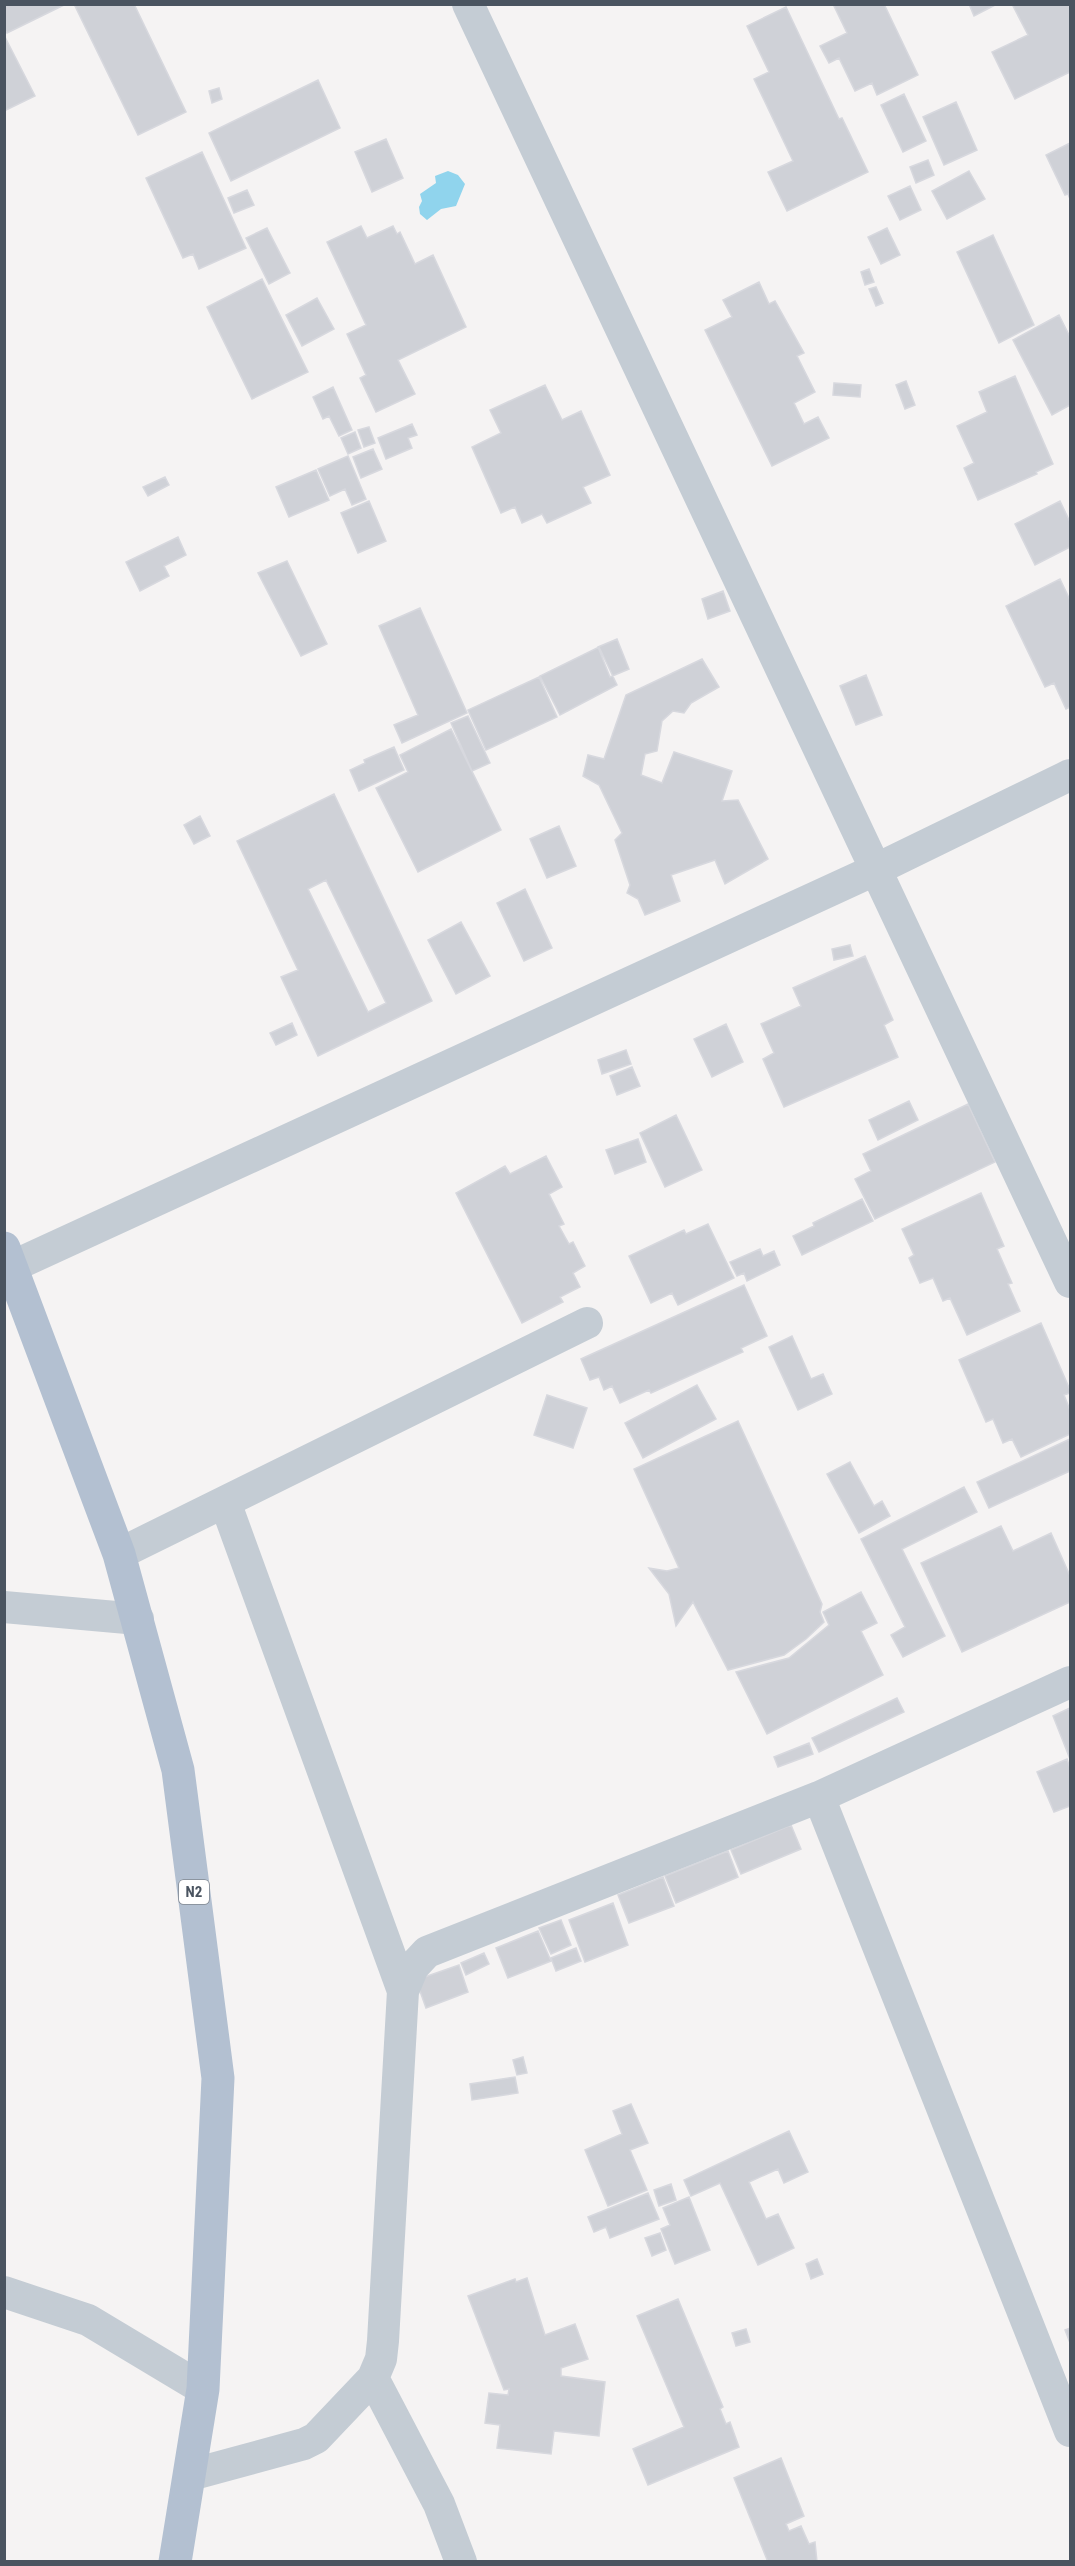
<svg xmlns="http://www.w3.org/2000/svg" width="1075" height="2566" viewBox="0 0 1075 2566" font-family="'Roboto Condensed',sans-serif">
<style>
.water{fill:#90d4ed}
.building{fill:#cfd1d7;stroke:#d7d8de;stroke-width:1.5;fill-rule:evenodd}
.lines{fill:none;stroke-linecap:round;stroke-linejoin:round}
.minor{stroke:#c4ccd4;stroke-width:32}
.primary{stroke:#b3c0d1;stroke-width:33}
.labels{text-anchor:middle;stroke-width:6;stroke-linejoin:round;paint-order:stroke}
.shield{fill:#fff;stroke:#808790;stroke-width:1.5}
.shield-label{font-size:15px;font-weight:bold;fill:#4a5460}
</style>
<rect width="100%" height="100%" fill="#f5f3f3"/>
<path class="water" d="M448 171 458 175 465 184 456 206 441 209 427 220 420 214 419 207 422 201 420 194 436 183 435 176Z"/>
<path class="building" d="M4 4H66L7 33 4 29Z
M74 4H134L186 112 138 135Z
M833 4H884L918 75 877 95 872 83 855 91 839 58 829 63 820 46 847 33Z
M969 4H997L974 16Z
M1012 4H1070V72L1015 99 992 52 1028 35Z
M786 7 839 119 842 118 868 172 787 211 768 172 793 161 754 79 769 72 747 26Z
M4 35 35 96 4 111Z
M318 80 340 128 231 181 209 133Z
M219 88 222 99 212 103 209 91Z
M904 94 926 141 903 152 881 105Z
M956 102 977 150 944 165 923 117Z
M386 139 403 178 372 192 355 152Z
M1070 143V199L1068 194 1065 195 1046 155Z
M202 152 246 248 199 269 193 254 183 258 146 178Z
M928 160 934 175 916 183 910 167Z
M969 171 985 199 947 219 932 191Z
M910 186 921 210 900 220 888 196Z
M247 190 254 205 234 213 228 198Z
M361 226 367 238 393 226 397 234 400 232 415 264 433 255 466 327 398 360 415 394 376 412 360 378 366 375 347 334 366 325 327 242Z
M267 228 290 273 269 284 246 238Z
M887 228 900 255 881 264 868 237Z
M993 235 1034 325 999 343 957 252Z
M869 269 874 282 865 285 861 272Z
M262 279 308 372 252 399 207 307Z
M759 282 769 304 775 301 804 353 797 356 815 392 794 403 804 424 818 417 829 438 772 466 705 330 732 317 723 300Z
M876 287 883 303 876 306 869 289Z
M317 298 334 329 302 346 286 315Z
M1059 315 1070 337V405L1052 415 1013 340Z
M1015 376 1053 464 1036 472 1037 474 978 500 964 468 974 463 957 426 987 412 979 392Z
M906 381 915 405 905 409 896 385Z
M834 383 861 385 860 397 833 395Z
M545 385 562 420 581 411 610 475 583 487 591 503 547 523 542 514 522 523 515 507 501 513 472 447 501 433 490 410Z
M333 387 352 430 339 436 329 416 323 419 313 397Z
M412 424 417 435 408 438 412 448 386 459 378 438Z
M369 427 375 443 364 447 358 430Z
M355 432 361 448 348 454 341 438Z
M373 449 382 469 361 478 353 457Z
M348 456 366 499 352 505 345 489 330 496 318 469Z
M316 470 329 500 289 517 276 487Z
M165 477 169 485 148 496 143 487Z
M369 501 386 541 358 553 341 513Z
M1060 501 1070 522V547L1035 565 1015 524Z
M178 537 186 555 164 566 169 576 140 591 126 562Z
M287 561 327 644 301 656 258 573Z
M1060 579 1070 600V707L1066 709 1054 683 1045 687 1006 606Z
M723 591 730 611 708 619 702 599Z
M420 608 467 713 402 743 394 725 418 715 379 626Z
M617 639 629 669 610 677 598 647Z
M599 647 617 685 560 715 540 676Z
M702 659 719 687 691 703 684 713 673 711 662 721 657 751 645 754 641 775 662 783 674 752 732 771 722 801 738 800 768 859 725 884 715 860 671 875 680 901 645 915 638 899 627 893 630 885 615 840 622 833 599 785 583 776 588 755 604 759 626 695Z
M866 675 882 715 856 725 840 686Z
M539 677 557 717 486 750 468 710Z
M468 716 490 763 472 771 451 723Z
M451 729 501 830 418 872 376 788 408 772 400 755Z
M394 747 404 770 359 791 350 770 365 763 364 760Z
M334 794 432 1001 318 1056 281 977 298 970 237 841ZM326 880 386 1003 368 1012 308 889Z
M200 816 210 836 194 844 184 825Z
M559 826 576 866 547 878 530 839Z
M525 889 552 948 524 961 497 903Z
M461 922 490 976 456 994 428 940Z
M850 945 853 956 834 960 832 949Z
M865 956 893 1020 884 1025 898 1057 784 1107 763 1059 774 1053 761 1024 801 1006 793 988Z
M292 1023 297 1035 276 1045 270 1033Z
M726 1024 743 1062 712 1077 694 1039Z
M626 1050 631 1064 602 1074 598 1060Z
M632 1067 640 1086 617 1095 610 1076Z
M909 1101 918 1120 878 1140 869 1120Z
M968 1104 995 1162 875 1219 855 1179 871 1171 863 1154Z
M676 1115 702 1170 665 1187 640 1133Z
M638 1139 646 1162 615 1174 606 1150Z
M546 1156 562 1187 549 1194 564 1224 559 1226 569 1244 573 1242 585 1266 573 1273 580 1287 560 1297 563 1302 522 1323 456 1193 505 1166 510 1174Z
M981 1193 1004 1246 997 1249 1012 1283 1008 1284 1020 1311 967 1335 950 1298 943 1301 933 1278 920 1283 909 1258 914 1255 902 1229Z
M862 1199 873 1221 802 1255 793 1236 814 1226 813 1223Z
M708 1224 734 1278 678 1305 672 1293 651 1303 629 1256 684 1230 686 1234Z
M760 1249 763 1256 774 1251 780 1265 747 1281 744 1273 737 1276 730 1262Z
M744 1285 767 1336 741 1348 743 1352 651 1393 649 1390 620 1403 612 1386 604 1390 599 1377 590 1380 581 1359Z
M1041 1323 1070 1390V1393L1064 1395 1070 1410V1434L1021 1457 1012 1439 1003 1443 993 1419 986 1422 959 1360Z
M792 1336 811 1379 823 1374 832 1394 798 1410 769 1347Z
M697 1385 716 1419 643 1458 625 1423Z
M547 1395 587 1408 573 1448 534 1435Z
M738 1421 822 1604 820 1612 824 1622 806 1639 784 1655 728 1670 693 1602 676 1626 669 1594 649 1568 667 1571 679 1568 634 1469Z
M1070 1439V1471L989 1508 977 1482Z
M850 1462 874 1506 882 1501 890 1516 859 1533 827 1474Z
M964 1487 977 1512 902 1549 945 1636 903 1657 891 1635 905 1627 861 1539Z
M1001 1526 1013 1551 1051 1533 1070 1576V1602L962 1652 921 1563Z
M861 1592 877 1623 861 1631 883 1675 767 1734 736 1672 789 1658 829 1625 823 1612Z
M897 1698 904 1712 819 1752 812 1738Z
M1070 1708V1759L1053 1716Z
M809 1743 813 1754 778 1767 774 1757Z
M1067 1759 1070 1768V1806L1054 1812 1037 1772Z
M791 1825 801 1849 741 1874 731 1850Z
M728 1851 738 1877 676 1903 665 1876Z
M663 1877 674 1906 629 1923 618 1895Z
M613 1903 628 1945 585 1962 569 1920Z
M561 1920 571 1945 551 1954 539 1928Z
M538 1931 551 1961 508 1978 496 1948Z
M576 1948 581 1961 556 1971 551 1958Z
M484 1953 489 1964 466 1975 461 1963Z
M459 1965 468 1992 426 2008 416 1980Z
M523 2057 527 2073 517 2075 513 2060Z
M515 2077 518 2093 472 2100 470 2084Z
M631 2104 648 2143 630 2150 647 2190 608 2206 585 2150 622 2134 613 2111Z
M789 2131 808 2172 784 2183 778 2169 749 2182 766 2219 778 2214 794 2248 758 2265 720 2183 691 2196 684 2180Z
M671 2184 676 2200 659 2206 654 2190Z
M648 2193 659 2219 610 2238 606 2227 594 2232 588 2217Z
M689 2197 710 2250 675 2264 661 2229 670 2225 663 2208Z
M660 2233 666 2250 652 2256 645 2238Z
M817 2259 823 2274 811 2279 806 2264Z
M527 2278 545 2335 575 2324 588 2359 561 2368V2376L605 2382 599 2436 554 2431 551 2454 497 2448 500 2425 485 2423 489 2393 508 2395 509 2389 504 2390 468 2296 515 2279 516 2282Z
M678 2299 723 2407 720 2409 726 2424 730 2422 739 2447 648 2485 633 2449 684 2427 637 2316Z
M1070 2328V2343L1065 2330Z
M746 2329 750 2342 736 2346 732 2333Z
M781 2458 804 2516 786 2524 789 2531 801 2526 809 2544 815 2542 817 2562H768L734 2478Z"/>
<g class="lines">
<path class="minor" d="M468 4 1070 1282
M11 1267 877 869 1070 775
M225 1502 403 1991
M119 1554 587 1323
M4 1607 138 1619
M819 1797 1070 2431
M4 2292 88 2320 203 2389
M373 2378 439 2504 461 2562
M190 2475 304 2444 316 2438 373 2378 381 2359 383 2341 403 1991 413 1967 427 1952 819 1797 1070 1682"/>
<path class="primary" d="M4 1248 119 1554 178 1770 218 2078 203 2389 175 2562"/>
</g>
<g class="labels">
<rect class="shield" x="179" y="1880" width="30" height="24" rx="4.5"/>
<g class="shield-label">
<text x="194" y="1897">N2</text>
</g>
</g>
<rect width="1075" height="2566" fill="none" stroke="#4a5460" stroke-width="12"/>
</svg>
